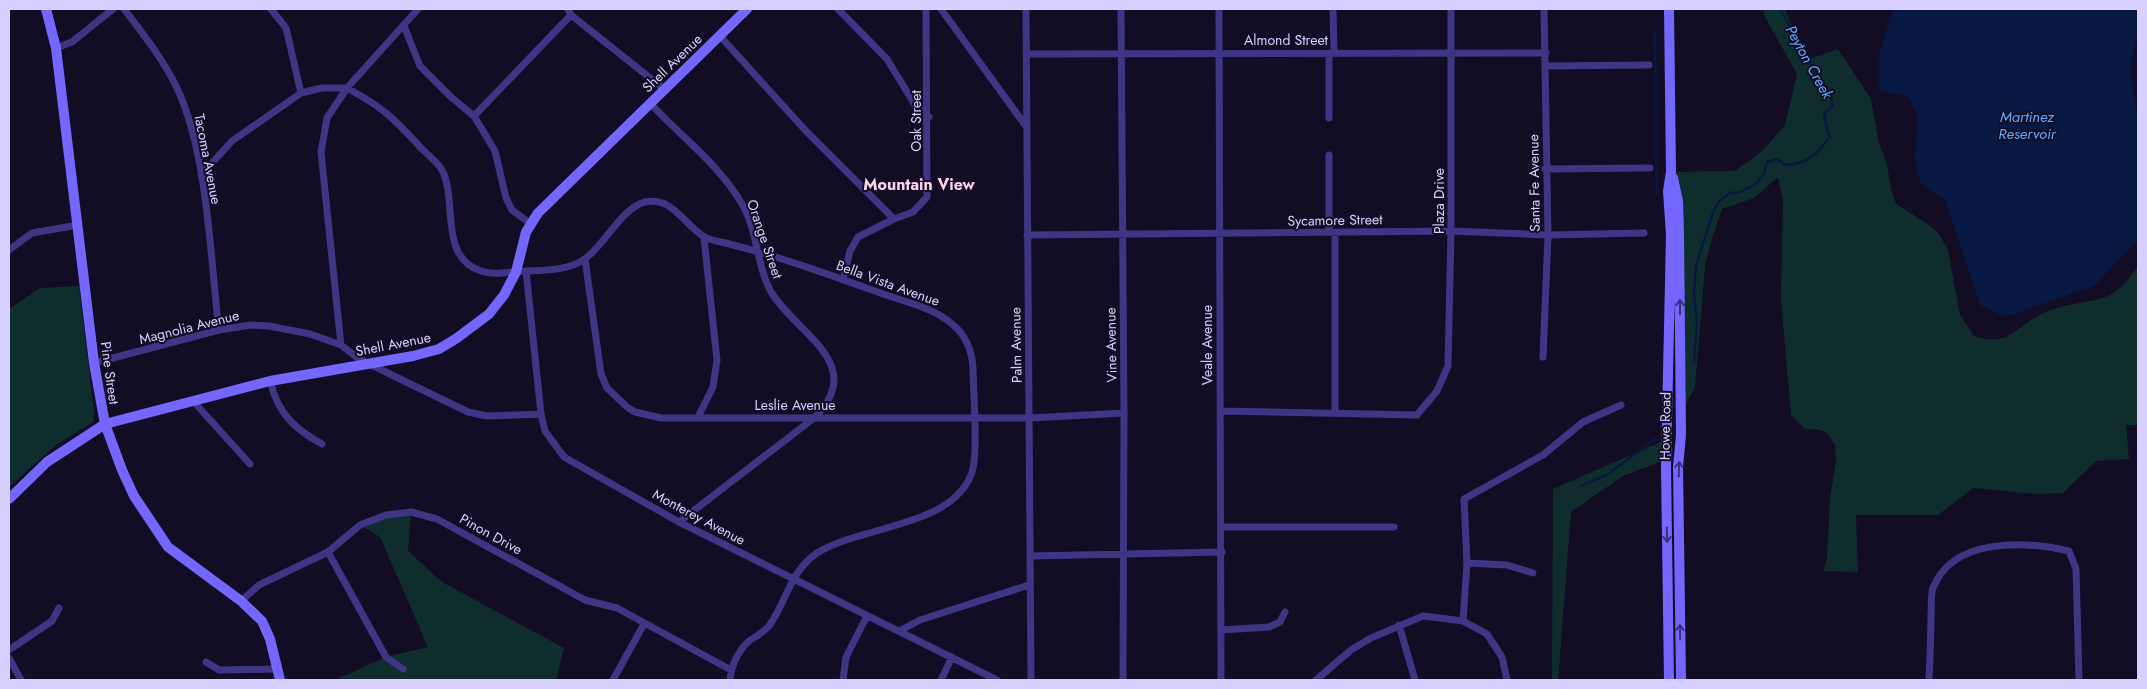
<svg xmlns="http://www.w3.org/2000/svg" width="2147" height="689" viewBox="0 0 2147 689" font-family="Jost,sans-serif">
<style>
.green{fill:#102d2e}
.water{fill:#071943}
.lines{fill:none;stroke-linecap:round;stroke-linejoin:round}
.stream{stroke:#071943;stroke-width:2.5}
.street{stroke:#3e3685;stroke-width:7}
.secondary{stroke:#7467ff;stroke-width:10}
.oneway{stroke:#39317c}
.labels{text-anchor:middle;stroke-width:4;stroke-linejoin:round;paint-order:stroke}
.street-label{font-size:14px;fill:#d8d0ff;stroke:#120d24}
.water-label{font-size:15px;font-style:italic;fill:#5eabff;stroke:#120d24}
.quarter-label{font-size:16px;font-weight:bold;fill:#ffd2ec;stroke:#120d24}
</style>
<rect width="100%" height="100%" fill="#120d24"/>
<path class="green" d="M1763 9H1785L1789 20 1810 59 1838 49 1871 99 1879 144 1887 164 1891 190 1896 204 1928 224 1939 234 1948 250 1960 315 1974 336C2011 348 2015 325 2046 312 2086 295 2111 312 2138 265V425H2126L2129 459 2096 461 2063 493 2036 494 1973 488 1938 515H1856L1858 572 1823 571 1827 559 1830 498 1836 462 1835 445 1827 433 1817 429H1805L1791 415 1781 299 1783 201 1778 177 1754 198 1722 209 1712 238 1705 265 1695 387 1681 413 1671 172 1735 171 1761 152 1785 125 1797 74 1764 15Z
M79 286 94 412 93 422 56 445 9 487V309L40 288Z
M1668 439 1667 459 1623 476 1571 512 1558 680H1552L1553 489Z
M411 512 408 551 442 582 564 648 556 680H335L386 657 428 647 380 537 360 525Z"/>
<path class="water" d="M1893 9H2138V33L2130 65 2138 123V240L2094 286 2005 317 1980 305 1945 200 1920 183 1915 160 1918 116 1908 96 1879 91V55Z"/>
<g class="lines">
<path class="stream" d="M1655 32 1657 193
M1694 361 1697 323 1694 294 1696 266 1713 212 1719 201 1730 193 1740 192 1756 184 1764 174 1767 162 1778 159 1784 165C1806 164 1817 156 1829 137L1824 114 1832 107V101L1780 9
M1581 486 1607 475 1655 439"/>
<path class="street" d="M124 9C143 34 163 59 177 88 208 154 210 257 219 330
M271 9 286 28 301 93
M568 9 571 15 664 89
M838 9 887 59 915 105 929 117
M941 9 1025 125
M1026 9 1031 680
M1121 9 1124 413 1123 680
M1219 9 1221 680
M1333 9 1334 53
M404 26 420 66 451 97 474 116 495 151 506 198 512 210 531 224
M720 36 805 130 894 219
M56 48 72 42 113 9
M1329 53V118
M1026 54 1546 53
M1546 66 1649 65
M650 103C680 136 719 164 742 204 758 231 756 264 770 290 793 332 870 363 814 418L679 522
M474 116 571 15
M1545 169 1650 168
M201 175 232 141 301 93 322 88H347L418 9
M1329 232V155
M1027 235 1451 231 1548 235 1644 233
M9 250 32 233 78 225
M585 259 601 374 607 388 627 407 635 412 661 418H1030L1124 413
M526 271 541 414 545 431 564 457 679 522 997 680
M843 280 850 251 858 237 894 219 913 212 927 197 926 9
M341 345 321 152 327 118 347 88C382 107 394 118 420 147 427 154 437 162 442 170 458 200 438 257 481 271 496 276 511 271 525 271 545 270 569 271 586 258 604 245 623 207 645 202 672 196 684 224 703 236 710 241 724 242 733 245 784 258 833 276 883 294 906 302 934 308 952 324 966 335 972 351 973 368 973 390 979 458 971 475 957 509 915 520 883 529 861 536 836 541 817 553 790 571 787 601 769 626 763 633 756 636 749 641 738 651 731 666 730 680
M1543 357 1548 235 1544 9
M94 363 219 330 251 325 269 326 310 334 341 345 359 359 468 412 487 416 541 414
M270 381C278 413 294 429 322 444
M193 401 250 464
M1220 411 1417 415 1437 391 1448 366 1451 231V9
M1335 413V232
M698 417 713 387 717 360 704 238
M1221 527H1394
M328 552 386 657 403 669
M1031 556 1222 552
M1467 563 1507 565 1533 573
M241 601 259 585 328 552 360 525 386 515 411 512 437 519 585 600 617 608 731 670
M1463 621 1467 563 1464 499 1543 455 1583 422 1621 405
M1399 625 1415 680
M901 630 920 620 1029 585
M1221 630 1269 627 1280 622 1285 612
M9 650 52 621 59 608
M9 658 21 680
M206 662 219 670 278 669
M613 680 644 624
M843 680 846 657 867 616
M941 680 952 657
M1316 680 1351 650 1371 638 1423 616 1463 621 1487 634 1502 657 1507 680
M1929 680C1930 658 1931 637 1931 615 1932 607 1930 596 1933 588 1953 537 2025 541 2069 551L2076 569 2079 680"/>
<path class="secondary" d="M46 9 56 48 94 363 105 424 122 470 134 496 168 547 241 601 262 621 270 639 280 680
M1669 9 1671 172 1668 191 1671 235 1666 467 1669 680
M1673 178 1678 201 1679 234 1681 435 1678 467 1681 680
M9 499 47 462 105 424 270 381 413 356 439 349 457 338 489 314 504 295 516 272 526 232 538 213 747 9"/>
</g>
<defs><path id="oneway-shaft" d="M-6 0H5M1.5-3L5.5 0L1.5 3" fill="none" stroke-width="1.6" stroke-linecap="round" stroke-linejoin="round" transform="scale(1.25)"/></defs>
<g class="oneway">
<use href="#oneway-shaft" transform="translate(1680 307) rotate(-90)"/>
<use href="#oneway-shaft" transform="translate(1679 469) rotate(-88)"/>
<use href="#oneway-shaft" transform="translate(1667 535) rotate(89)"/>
<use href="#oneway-shaft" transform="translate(1680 632) rotate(-91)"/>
</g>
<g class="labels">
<g class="street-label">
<text x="1286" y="45">Almond Street</text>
<text transform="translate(672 63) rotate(-44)" y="5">Shell Avenue</text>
<text transform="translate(916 121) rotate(-90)" y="5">Oak Street</text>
<text transform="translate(208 159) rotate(79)" y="5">Tacoma Avenue</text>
<text transform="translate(1534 183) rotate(-91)" y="5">Santa Fe Avenue</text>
<text transform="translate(1439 201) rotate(-90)" y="5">Plaza Drive</text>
<text transform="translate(1335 220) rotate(-1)" y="5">Sycamore Street</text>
<text transform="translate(765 239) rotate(71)" y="5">Orange Street</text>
<text transform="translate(888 283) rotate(20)" y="5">Bella Vista Avenue</text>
<text transform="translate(189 327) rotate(-14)" y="5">Magnolia Avenue</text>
<text transform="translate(393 344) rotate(-11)" y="5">Shell Avenue</text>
<text transform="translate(1016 345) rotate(-91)" y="5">Palm Avenue</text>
<text transform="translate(1111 345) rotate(-91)" y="5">Vine Avenue</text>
<text transform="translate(1207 345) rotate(-90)" y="5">Veale Avenue</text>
<text transform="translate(110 373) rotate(82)" y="5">Pine Street</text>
<text x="795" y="410">Leslie Avenue</text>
<text transform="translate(1665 426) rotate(-89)" y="5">Howe Road</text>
<text transform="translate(699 517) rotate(28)" y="5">Monterey Avenue</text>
<text transform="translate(491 534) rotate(29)" y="5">Pinon Drive</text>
</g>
<g class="water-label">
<text transform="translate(1809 62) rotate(61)" y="5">Peyton Creek</text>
<text x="2027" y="122">Martinez<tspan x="2027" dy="17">Reservoir</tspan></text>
</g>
<g class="quarter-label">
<text x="919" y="190">Mountain View</text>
</g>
</g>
<rect width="2147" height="689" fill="none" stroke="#d8d0ff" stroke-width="20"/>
</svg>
